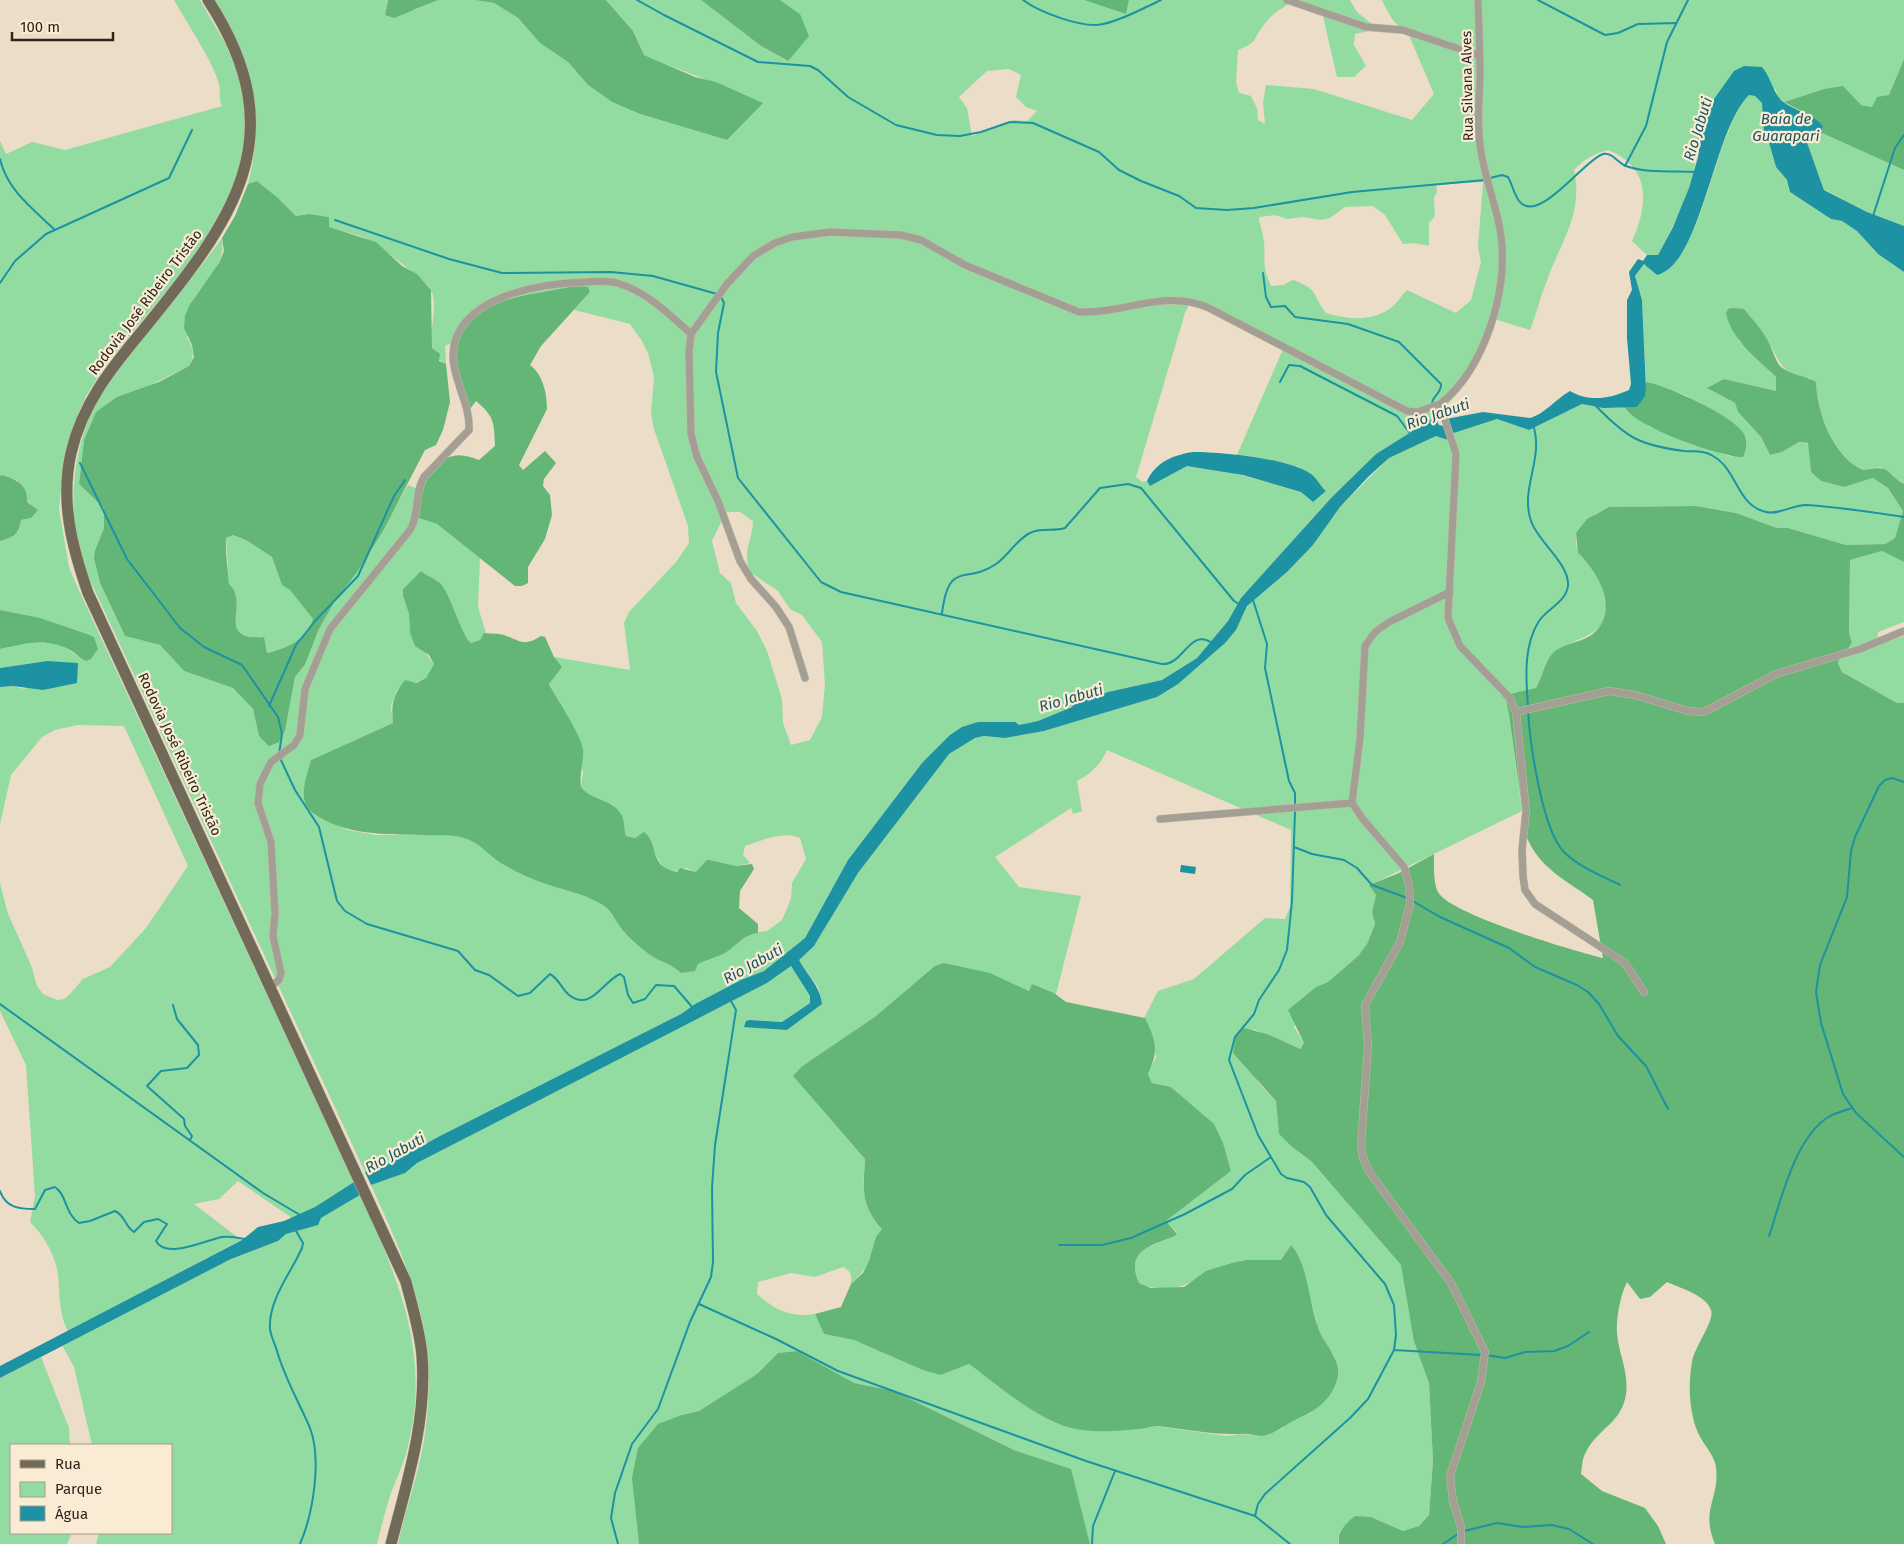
<svg xmlns="http://www.w3.org/2000/svg" width="1904" height="1544" viewBox="0 0 1904 1544" font-family="'Fira Sans',sans-serif">
<style>
.green{fill:#93dca1;fill-rule:evenodd}
.forest{fill:#64b676;fill-rule:evenodd}
.water{fill:#1c92a2}
.lines{fill:none;stroke-linecap:round;stroke-linejoin:round}
.stream{stroke:#1c92a2;stroke-width:2}
.minor-casing{stroke:#c5b8a5;stroke-width:8}
.primary-casing{stroke:#c5b8a5;stroke-width:12}
.minor{stroke:#a39f95;stroke-width:7}
.primary{stroke:#716a58;stroke-width:11}
.labels{text-anchor:middle;stroke-width:4.5;stroke-linejoin:round;paint-order:stroke}
.street-label{font-size:14px;fill:#2b251d;stroke:#f9ebd4}
.water-label{font-size:15px;font-style:italic;fill:#18555e;stroke:#f9ebd4}
</style>
<rect width="100%" height="100%" fill="#ebddc7"/>
<path class="green" d="M174 0H200L226 45 242 82 247 117 239 178 206 243 107 363 86 396 75 421 64 459 59 509 69 567 76 584 354 1182 315 1207 292 1218 238 1181 219 1199 194 1204 241 1240 68 1331C57 1311 61 1290 57 1269 53 1251 43 1235 30 1222L35 1196 26 1065 0 1011V883L8 914 31 965 37 986 43 994 57 1000 64 999 71 993 83 979 110 967 146 928 188 866 124 726 77 725 55 730 42 737 11 775 0 824V687L13 686 25 689 47 661 0 668V649C28 643 56 635 79 658L49 621 0 610V541C14 537 20 535 21 520L31 518V504L27 502 17 480 0 476V141L6 154 32 142 65 150 222 106C218 98 221 92 219 84 213 61 186 22 174 0Z
M212 0H388L385 15 415 10 438 0H475L494 3 518 18 540 43 568 62 588 85 612 102 640 114 727 140 762 103C724 85 684 72 644 55L633 31 606 0H701L761 46 787 61 800 14 780 0H1084L1126 13 1129 0H1350L1357 12 1378 29 1355 34 1354 45 1366 66 1354 77H1337L1322 12 1294 1C1282 8 1271 14 1263 26 1252 41 1258 42 1238 50L1236 82 1239 93 1251 96 1257 108 1258 120 1265 124 1263 102 1266 85 1314 89 1412 120 1434 94 1408 33C1395 27 1388 13 1382 0H1904V59L1889 95 1872 107 1861 105 1824 89 1784 102 1777 96 1776 89H1722C1715 98 1707 107 1704 118 1697 141 1697 166 1689 189 1681 212 1669 233 1658 255H1647L1632 241C1648 205 1652 168 1608 150 1595 153 1583 160 1574 170 1584 214 1560 243 1546 283 1540 298 1536 315 1530 330L1494 319 1477 360 1456 395 1435 417 1376 454 1332 497 1241 598 1228 621 1197 658 1162 680 1107 692 1038 721 1019 725 1014 722H978L922 763 848 860 805 938 764 971 741 980 695 1004 681 1014 440 1136 383 1167 365 1172 89 578C60 509 73 429 116 368 123 358 133 349 141 339 168 306 197 273 222 238 226 268 204 279 191 303 186 311 188 328 187 338 194 348 195 355 189 366L96 412 84 440 79 484 104 508V528L94 558 100 583 125 636 160 645 184 671 233 688 253 709 259 736 279 742 285 731 295 677 305 666 319 629 335 601 358 571 408 485 421 490 425 520 437 524 480 558 478 607 486 633 481 640 471 643C461 635 453 599 441 584 436 579 427 576 421 571L403 589V596L409 614 410 633 434 664 426 678 397 690 391 706 393 723 311 760 304 790 307 807 312 812 348 830 376 835 442 834 465 838 480 844 491 856 532 878 571 890 601 903 608 908 625 933 660 960 670 963 681 973 711 957 720 955 733 947 747 934 767 931 782 920 791 899 792 883 806 859 800 838C785 830 760 841 745 846L743 855 750 863 736 866 710 860 696 872 686 868C657 881 657 847 644 833L635 838 626 836C624 831 625 824 623 819 615 802 591 801 581 787L583 772 580 761 583 747 549 683 554 657 630 670 624 623 629 612 676 562 689 543 688 526 654 429 651 414 654 377 648 353 642 341 630 324 574 310 590 292 574 286 553 291 445 346 446 364C417 349 442 314 431 290 427 281 379 246 369 240 357 233 341 232 329 227V217L309 214 296 216 277 197 257 181 248 184C266 117 253 57 212 0ZM1009 69 1021 75 1016 97 1026 107 1037 111 1027 121 1014 120 972 136 967 108 959 97 987 71ZM1483 182 1478 247 1481 262 1471 300 1456 313 1407 290C1401 296 1395 306 1388 310 1368 322 1346 319 1326 313 1312 295 1319 289 1293 280L1283 285 1271 286C1260 263 1267 256 1263 236 1262 229 1259 224 1259 217L1275 215 1287 219 1303 217 1321 220 1330 218 1345 207 1373 206 1385 215 1403 244 1414 243 1429 246V223L1435 216 1434 198 1437 192 1436 185ZM1197 302 1283 349 1237 455 1256 457 1298 467 1326 491 1313 502 1301 492 1227 471 1187 466 1150 486 1147 481 1142 482 1136 477 1185 313 1190 303ZM726 512H740L753 521C752 543 742 549 750 572L778 591 790 609 802 615 822 642 825 685 822 717 810 740 791 745 783 723 782 699 767 651 757 631 736 603 731 583 720 573 712 541Z
M1749 95 1755 96 1762 103 1764 134 1768 139 1776 167 1787 180 1790 192 1831 219 1842 221 1857 231 1878 254 1904 272V484L1881 467 1863 470C1831 456 1819 408 1810 378 1783 378 1779 360 1768 341 1762 329 1752 319 1744 309L1738 340 1776 377V391L1724 379 1710 390 1735 403 1738 412 1761 437 1770 455 1782 452 1799 442 1809 444 1811 472 1821 481 1844 487 1873 478 1888 488 1903 511 1895 538 1885 544 1846 545 1788 528H1777L1736 513 1696 506 1609 507 1595 514 1576 533C1576 539 1576 547 1578 552 1580 557 1585 560 1589 563 1597 572 1602 586 1605 598 1615 642 1564 635 1548 660 1543 666 1541 680 1536 688L1503 696 1506 700 1509 715 1522 811 1370 885 1376 895 1372 912 1375 924 1367 944 1358 956 1328 982 1316 987 1294 1027 1304 1043 1299 1049 1253 1029 1258 1082 1276 1101 1279 1134 1291 1146 1312 1162 1401 1265 1407 1290 1429 1383 1433 1461 1429 1515 1419 1526 1403 1531 1371 1517 1338 1538 1339 1544H1090L1070 1469 1014 1450 894 1391 854 1383 797 1351 778 1353 757 1374 699 1411 682 1415 633 1478 639 1544H398C406 1507 420 1471 425 1433 439 1333 411 1273 371 1185L408 1170 417 1163C496 1122 575 1081 654 1040 700 1016 749 996 791 966L810 996V1003L782 1022 750 1020 787 1030 822 1004 818 987 798 960 814 946 858 873 948 754 975 738 984 736 1005 738 1044 731 1157 697 1236 630 1247 606 1287 572 1313 545 1340 507 1389 458 1436 436 1448 428 1454 433 1497 419 1529 430 1582 404 1603 408 1625 407 1650 427 1732 457 1702 404 1685 395 1646 382 1642 300 1635 277 1644 264 1664 273C1702 239 1709 173 1730 128 1735 116 1739 104 1749 95ZM1107 750 1291 830 1290 907 1285 919 1265 918 1194 979 1158 991 1144 1018 1156 1057 1148 1074 1152 1083 1171 1087 1213 1124 1231 1171 1166 1221 1177 1233 1175 1236C1150 1247 1125 1251 1139 1283 1157 1291 1178 1291 1194 1280L1266 1261 1281 1260 1291 1245 1304 1274 1318 1327 1325 1344 1334 1356 1338 1375 1311 1413 1287 1423 1282 1429 1263 1436 1240 1434 1227 1436 1155 1426 1140 1429 1097 1431 1071 1428 1029 1407 996 1385 969 1364 941 1375 854 1340 824 1334 815 1314C790 1318 775 1310 757 1294L758 1282 791 1273 815 1277 843 1267C851 1271 852 1275 851 1284 858 1277 864 1271 869 1262 874 1250 874 1239 883 1229 862 1205 862 1190 865 1159L793 1076 801 1067 876 1016 990 973 1029 991 1032 985 1056 994 1081 896 1019 887 995 857 1071 808 1073 814 1082 811 1077 781C1092 773 1100 765 1107 750Z
M1822 133 1904 170V226L1867 212 1824 189 1805 137Z
M233 535 246 540 272 557 282 584 290 590 313 619C304 641 289 647 267 653L263 637C212 639 251 604 229 585L226 538Z
M1882 551 1904 562V622L1878 632 1877 645 1904 636V703H1897L1842 672 1838 663 1841 653 1852 642 1849 633 1850 560Z
M360 1195C399 1280 432 1355 407 1450 403 1466 395 1481 390 1496 385 1512 381 1528 377 1544H96L99 1533H171V1445H92L74 1367 62 1345 231 1259 278 1241 286 1234 321 1218Z
M41 1357 69 1428 70 1445H11V1533H72L67 1544H0V1378Z"/>
<path class="forest" d="M388 0H438L394 18 385 15Z
M475 0H606L633 31 644 55 695 77 716 82 763 103 727 140 640 114 612 102 588 85 568 62 540 43 518 18 494 3Z
M701 0H780L800 14 809 36 788 61 761 46Z
M1084 0H1129L1126 14Z
M1904 59V170L1822 133 1823 126 1809 115 1784 102 1824 89 1843 86 1861 105 1872 107 1877 97 1889 95Z
M257 181 277 197 296 216 309 214 329 217V227L376 242 402 266 417 274 431 290 432 348 440 354 439 361 446 364 450 402 443 430 436 445 425 450 383 531 358 571 335 601 319 629 305 665 295 677 285 731 279 742 269 746 259 736 253 709 233 688 184 671 160 645 125 636 100 583 94 558 95 551 104 528V508L79 484 84 440 96 412 117 397 159 382 189 366 194 357 192 345 184 328 185 316 190 304 219 263 224 251 222 238 235 216 248 184ZM233 535 246 540 272 557 282 585 290 590 313 619C305 640 288 648 267 653L264 637C213 640 251 604 229 584 228 569 225 554 226 538Z
M574 286 588 287 590 292 541 346 530 365C543 375 547 393 547 409L519 465 523 470 545 451 556 463 544 479 543 486 550 495 552 515 545 539 528 567V583L522 586H515L437 524 419 518C417 511 415 505 417 499 421 485 438 458 453 456 462 454 471 457 479 460L495 446C494 423 495 417 476 401L467 413C457 398 452 376 455 358 457 347 459 335 465 325 485 296 543 294 574 286Z
M1733 308 1744 309C1752 319 1762 329 1768 341 1772 348 1775 360 1780 366 1791 376 1805 375 1816 382 1816 411 1834 458 1863 470 1892 465 1883 471 1904 484V562L1882 551 1850 560 1849 633 1852 642C1848 651 1841 653 1838 663L1842 672 1897 703H1904V1544H1715C1700 1509 1720 1499 1716 1467 1714 1454 1703 1444 1698 1433 1689 1412 1688 1384 1692 1362 1694 1347 1715 1321 1711 1310 1706 1295 1680 1288 1667 1282L1650 1297 1640 1299 1627 1282C1620 1296 1616 1319 1617 1334 1619 1354 1629 1373 1626 1394 1622 1423 1598 1428 1586 1452 1582 1458 1582 1468 1581 1474L1602 1491 1645 1508 1658 1526 1666 1544H1339C1337 1532 1346 1523 1355 1516L1371 1517 1403 1531 1419 1526 1429 1515 1433 1461 1429 1383 1414 1341 1401 1265 1312 1162 1291 1146 1279 1134 1276 1101 1233 1053 1236 1035 1244 1028 1267 1034 1300 1049 1304 1043 1288 1010 1316 987 1328 982 1358 956 1367 944 1375 924 1372 912 1376 895 1369 885 1399 873 1434 854C1434 864 1433 882 1438 892 1449 914 1574 951 1603 958L1593 900C1565 879 1541 870 1526 836L1509 715 1506 700 1502 696 1536 688C1542 678 1544 663 1552 654 1563 642 1585 643 1596 631 1619 607 1597 571 1578 553L1576 533 1587 519 1609 507 1696 506 1736 513 1777 528H1788L1846 545 1885 544 1895 538 1903 511 1888 488 1873 478 1844 487 1821 481 1811 472 1808 443 1799 442 1782 452 1770 455 1761 437 1738 412 1735 403 1707 388 1724 379 1776 391V377C1758 359 1731 340 1726 313L1728 309Z
M1646 382C1668 386 1729 414 1742 431 1748 439 1747 448 1743 457 1721 457 1634 427 1625 407H1637L1646 389Z
M2 475C18 480 28 485 27 502L38 510 31 518 21 520C19 535 14 537 0 541V476Z
M421 571C427 576 436 579 441 584 453 599 461 635 471 643L480 640 484 633C490 634 498 633 504 635 521 641 524 647 541 636L545 637 554 657 562 667 549 684C556 697 582 737 583 749 584 760 579 776 581 787 591 801 614 799 622 816 625 822 624 830 626 836L635 838 644 832C660 844 647 866 677 872L680 868 696 872 707 860H710L736 866 752 864 754 869 740 891 739 908 758 924V933C741 935 736 948 721 955 713 958 706 960 698 964L695 971 681 973C672 965 668 964 659 960 647 954 635 943 626 934 617 925 613 911 603 905 585 894 565 890 546 884 531 879 515 871 501 863 487 855 480 842 464 838 450 834 437 836 423 835 384 834 346 836 313 813 296 801 307 776 311 760L393 723C391 703 393 696 405 680L416 683 426 678 434 664 429 655 415 646 410 633 409 614 403 596V589Z
M0 610 40 618 87 634 94 637 98 649 91 659 86 661C79 658 76 653 70 650 46 637 24 644 0 649Z
M944 963 990 973 1029 991 1032 984 1054 993 1066 1002 1145 1018C1156 1041 1159 1050 1148 1074L1152 1083 1171 1087 1214 1124 1223 1143 1231 1171 1166 1221 1177 1234 1175 1236C1150 1246 1125 1251 1139 1283L1151 1288 1184 1287 1206 1271 1232 1263 1247 1260H1281L1291 1245C1308 1264 1309 1303 1318 1327 1323 1343 1340 1358 1338 1375 1335 1396 1317 1411 1299 1418 1287 1423 1276 1434 1262 1436 1255 1436 1247 1433 1240 1434 1211 1435 1186 1429 1157 1426 1151 1426 1145 1429 1139 1429 1117 1431 1092 1433 1071 1428 1037 1419 997 1385 969 1364L941 1375 923 1370 854 1340 824 1334 815 1314 841 1307 851 1284 863 1273 869 1261 876 1237 882 1229C861 1205 863 1190 865 1159L793 1076 801 1067 876 1016 935 966Z
M797 1351 854 1383 894 1391 1014 1450 1071 1469 1090 1544H639L632 1478 638 1448 658 1424 682 1415 699 1411 757 1374 778 1353Z"/>
<path class="water" d="M1744 66 1762 67C1771 77 1773 93 1782 101 1795 111 1812 113 1823 126L1822 133 1805 137 1824 190 1867 212 1904 226V272L1878 254 1857 231 1842 221 1831 219 1790 192 1787 180 1776 167 1768 139 1764 135 1762 103 1755 96 1749 95C1713 130 1702 264 1657 275L1644 264 1635 276 1642 300 1646 389 1645 396 1637 407 1603 408 1582 404 1529 430 1497 419 1454 433 1449 428 1451 441 1436 436 1389 458 1368 477 1340 507 1313 545 1287 572 1247 606 1236 630 1225 643 1178 684 1157 697 1044 731 1005 738 984 736 975 738 949 754 858 873 814 946 799 960C807 975 820 986 822 1004L787 1030 744 1027 746 1021 750 1020 782 1022 810 1003V996L791 966 767 983 417 1163 405 1173 371 1185 365 1172 383 1167 440 1136 681 1014 695 1004 741 980 764 971 805 938 848 860 922 763 950 735 962 727 978 722H1015L1019 725 1038 721 1072 707 1074 703 1108 692 1162 680 1197 658 1228 621 1241 598 1332 497 1376 454 1435 417 1439 425 1448 427 1446 419 1483 412 1530 418C1543 415 1556 399 1570 391 1589 402 1609 399 1629 390L1631 384 1627 338V300L1632 290 1629 272 1638 259 1643 261 1647 255H1658L1673 227 1689 188 1698 157 1704 118 1709 106 1734 71Z
M1193 452C1221 452 1288 458 1311 474 1317 478 1320 486 1326 491L1313 502 1301 492 1243 475 1187 466 1150 486 1147 481C1156 462 1173 455 1193 452Z
M47 661 78 663 77 683 43 690 13 686 0 687V668Z
M1181 865 1196 867 1195 874 1180 872Z
M354 1182 360 1195 321 1218 318 1225 286 1234 278 1241 231 1259 0 1378V1366L242 1240 258 1227 284 1221 315 1207Z"/>
<g class="lines">
<path class="stream" d="M637 0 664 15 758 62 810 66 818 70 848 97 896 125 937 135 960 136 981 132 1010 122 1033 123 1099 152 1119 170 1141 181 1179 196 1196 208 1227 210 1254 208 1352 192 1485 180
M1023 0C1039 12 1083 29 1103 24 1123 20 1143 8 1161 0
M1538 0 1605 35 1618 33 1638 24 1675 23
M0 159C7 190 33 209 55 230
M1625 166 1646 126 1667 42 1688 0
M1490 178 1502 175 1508 177C1512 184 1514 194 1519 201 1538 226 1585 159 1603 154 1612 152 1618 163 1626 166 1643 173 1675 171 1695 172
M1873 216 1895 148 1904 135
M335 220 449 259 502 273 611 272 653 276 717 294
M1263 273 1266 297 1271 307 1285 306 1295 317 1348 324 1399 342 1441 384C1442 393 1432 396 1432 404
M0 283 15 261 46 234 169 178 192 130
M721 297 724 303 718 333 716 372 738 478 821 582 841 592 1162 664C1183 666 1190 627 1212 643
M1280 382 1289 365 1300 366 1397 416 1409 432
M1596 406C1627 438 1639 445 1684 451 1694 452 1704 450 1713 456 1738 470 1736 505 1766 512 1779 515 1792 505 1806 505 1839 507 1871 512 1904 517
M1433 418V408
M80 463 127 559 180 628 204 647 242 665 278 717 282 734 279 754
M1253 600 1267 644 1265 668 1289 781 1295 793V806
M942 613C949 559 966 585 996 564 1008 556 1017 539 1030 533 1041 527 1054 532 1065 528L1100 488 1128 484 1141 488 1234 601 1239 604
M269 706 296 645 316 620 358 576 394 496 405 480
M1528 707C1526 679 1523 646 1539 621 1547 609 1566 602 1568 586 1570 564 1538 542 1531 521 1520 489 1543 460 1534 428
M1528 711C1530 743 1542 830 1564 852 1579 867 1602 876 1620 885
M280 758 295 790 319 827 337 901 345 911 367 924 458 951 475 970 489 975 518 996 530 993 550 974C558 978 562 989 569 995 591 1012 602 982 620 974L624 977 628 995 633 1003 645 999 656 985 674 986 693 1008
M1904 782 1892 778 1885 780 1879 786 1855 837 1851 851 1847 897 1820 965 1816 992 1821 1023 1843 1094 1856 1113 1904 1157
M1294 847 1312 854 1344 860 1357 868 1372 885 1407 898
M1411 900 1440 917 1509 948 1535 967 1577 985 1588 992 1599 1004 1618 1036 1646 1066 1668 1109
M0 1004 263 1193 300 1215
M173 1005 177 1019 198 1045 199 1055 187 1068 161 1071 147 1086 184 1119 185 1126 192 1136 190 1140
M0 1191C6 1208 19 1209 35 1209L45 1190 55 1187C67 1195 65 1214 79 1223L90 1221 115 1211C125 1215 125 1227 134 1232L144 1222 158 1219 167 1224 156 1241C166 1260 206 1240 222 1237 230 1236 238 1238 245 1239
M296 1231 303 1243 302 1248C291 1273 268 1300 270 1329 271 1337 275 1344 277 1351 285 1379 299 1402 310 1428 322 1460 313 1514 300 1544
M1769 1236C1781 1201 1795 1136 1830 1116 1836 1113 1844 1111 1852 1108
M1059 1245H1102L1131 1238 1185 1214 1232 1189 1245 1175 1271 1157
M699 1304 776 1339 838 1371 1086 1461 1255 1516 1290 1544
M1394 1350 1481 1355
M1486 1355 1505 1358 1525 1352 1554 1351 1568 1346 1589 1332
M1255 1516 1258 1504 1265 1494 1350 1418 1368 1399 1394 1350 1396 1335 1394 1305 1385 1284 1326 1215 1310 1187 1304 1182 1287 1178 1281 1174 1258 1135 1229 1060 1235 1037 1254 1014 1259 1000 1279 970 1287 950 1292 901 1295 811
M1464 1531 1497 1523 1523 1527 1552 1525 1569 1529 1593 1544
M618 1544 611 1518 615 1493 632 1444 658 1409 690 1322 711 1277 713 1262 712 1188 715 1145 736 1010 731 1001
M1092 1544 1093 1526 1115 1471
M1443 1544 1458 1534"/>
<g class="minor-casing">
<path id="minor" d="M1287 0 1366 27 1403 30 1480 56
M1478 0C1479 27 1480 53 1480 79 1479 101 1477 123 1480 144 1483 175 1497 205 1501 236 1509 290 1484 370 1440 404L1456 454 1448 618 1460 646 1509 697 1516 712 1526 811 1522 850 1523 876 1525 890 1535 904 1625 963 1644 992
M805 678 789 627 776 607 751 579 740 561 718 501 697 457 691 434 689 352 691 334 727 284 753 256 775 243 792 237 830 232 901 235 921 240 965 265 1079 312C1125 314 1163 289 1207 307L1407 411 1417 412 1440 404
M1516 712 1609 691 1635 695 1688 711 1704 712 1776 674 1860 649 1904 631
M1352 803 1362 818 1404 867 1409 885 1410 904 1400 942 1365 1005 1368 1046 1361 1145 1363 1158 1370 1173 1451 1283 1485 1352 1481 1382 1450 1476 1453 1501 1461 1527V1544
M1160 819 1352 803 1360 738 1365 646 1375 632 1389 622 1450 592
M270 987 279 980 281 973 273 936 275 913 271 842 258 803 260 784 271 762 294 745 300 735 305 689 330 629 410 530C420 513 414 494 424 477L469 430C471 400 446 372 455 341 470 294 544 283 586 282 596 281 607 280 617 283 646 291 669 314 691 334"/>
</g>
<g class="primary-casing">
<path id="primary" d="M208 0C297 137 232 221 143 330 112 367 82 404 71 453 60 501 72 547 88 593L406 1282C412 1306 420 1331 422 1356 427 1421 407 1482 391 1544"/>
</g>
<use href="#minor" class="minor"/>
<use href="#primary" class="primary"/>
</g>
<g class="labels">
<g class="street-label">
<text transform="translate(1467 86) rotate(-91)" y="5">Rua Silvana Alves</text>
<text transform="translate(145 302) rotate(-53)" y="5">Rodovia José Ribeiro Tristão</text>
<text transform="translate(180 754) rotate(65)" y="5">Rodovia José Ribeiro Tristão</text>
</g>
<g class="water-label">
<text x="1786" y="124">Baía de<tspan x="1786" dy="17">Guarapari</tspan></text>
<text transform="translate(1698 129) rotate(-73)" y="5">Rio Jabuti</text>
<text transform="translate(1438 414) rotate(-19)" y="5">Rio Jabuti</text>
<text transform="translate(1071 698) rotate(-16)" y="5">Rio Jabuti</text>
<text transform="translate(753 964) rotate(-29)" y="5">Rio Jabuti</text>
<text transform="translate(395 1153) rotate(-29)" y="5">Rio Jabuti</text>
</g>
</g>
<rect x="10" y="1444" width="162" height="90" fill="#f9ebd4" stroke="#a79c8b"/>
<rect x="20" y="1460" width="25" height="8" fill="#716a58" stroke="#a79c8b"/>
<text x="55" y="1469" font-size="15" fill="#2b251d">Rua</text>
<rect x="20" y="1482" width="25" height="15" fill="#93dca1" stroke="#a79c8b"/>
<text x="55" y="1494" font-size="15" fill="#2b251d">Parque</text>
<rect x="20" y="1506" width="25" height="15" fill="#1c92a2" stroke="#a79c8b"/>
<text x="55" y="1519" font-size="15" fill="#2b251d">Água</text>
<path d="M12 32v8h101v-8" fill="none" stroke="#2b251d" stroke-width="2.5"/>
<text x="20" y="32" font-size="15" fill="#2b251d" stroke="#f9ebd4" stroke-width="4" paint-order="stroke">100 m</text>
</svg>
